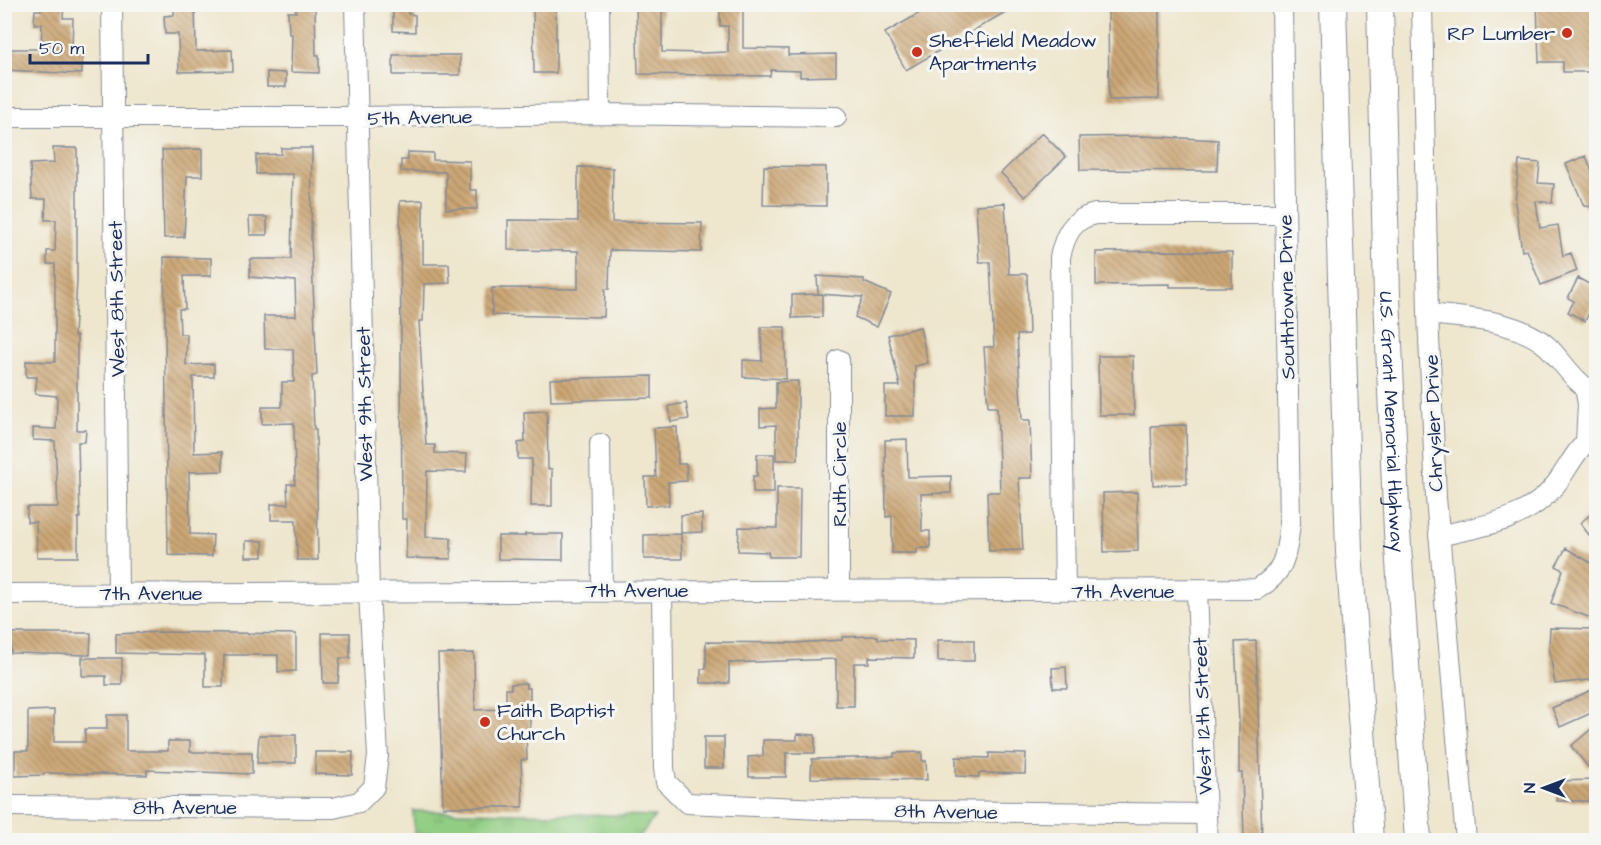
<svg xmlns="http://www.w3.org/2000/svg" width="1601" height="845" viewBox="0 0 1601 845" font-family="'Architects Daughter',sans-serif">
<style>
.park{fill:url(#park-tufts);stroke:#567e70;stroke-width:1.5}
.building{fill:url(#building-back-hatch)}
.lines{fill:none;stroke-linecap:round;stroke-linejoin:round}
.minor-casing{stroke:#848a96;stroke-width:22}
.major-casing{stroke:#848a96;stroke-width:28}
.minor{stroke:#fff;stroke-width:20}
.major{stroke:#fff;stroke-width:26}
.poi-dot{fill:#c8321e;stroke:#f6f6f2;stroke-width:2}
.labels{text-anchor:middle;stroke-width:6;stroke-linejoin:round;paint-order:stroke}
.poi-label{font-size:20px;fill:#1b2f5e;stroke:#f6f6f2;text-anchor:start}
.street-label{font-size:20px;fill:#1b2f5e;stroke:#f6f6f2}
</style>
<defs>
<pattern id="park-tufts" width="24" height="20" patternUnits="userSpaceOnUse" patternTransform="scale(1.5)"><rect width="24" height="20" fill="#91cd82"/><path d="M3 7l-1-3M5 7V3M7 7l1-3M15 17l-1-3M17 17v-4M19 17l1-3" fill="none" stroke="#7cb073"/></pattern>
<pattern id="building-back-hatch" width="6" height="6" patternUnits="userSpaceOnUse" patternTransform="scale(1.5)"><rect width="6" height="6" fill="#cca776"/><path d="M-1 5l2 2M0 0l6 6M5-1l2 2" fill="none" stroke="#a58864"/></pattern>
</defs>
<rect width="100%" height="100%" fill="#f6f6f2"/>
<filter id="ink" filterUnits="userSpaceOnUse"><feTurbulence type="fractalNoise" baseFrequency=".0167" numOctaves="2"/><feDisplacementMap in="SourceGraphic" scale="12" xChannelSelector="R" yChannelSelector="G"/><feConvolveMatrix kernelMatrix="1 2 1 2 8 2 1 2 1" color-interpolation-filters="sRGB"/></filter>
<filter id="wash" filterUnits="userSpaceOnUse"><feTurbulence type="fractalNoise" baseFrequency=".008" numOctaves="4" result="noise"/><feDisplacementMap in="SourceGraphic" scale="24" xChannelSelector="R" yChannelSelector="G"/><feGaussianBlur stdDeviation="1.35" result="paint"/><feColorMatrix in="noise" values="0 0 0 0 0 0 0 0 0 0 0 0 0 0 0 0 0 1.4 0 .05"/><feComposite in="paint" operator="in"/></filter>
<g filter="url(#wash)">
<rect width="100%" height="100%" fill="#eee6cd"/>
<path class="park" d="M413 811 655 816 637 840H415Z"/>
<g id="blocks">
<path class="building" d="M41 4H64L63 18H73L72 49H82V74L4 70V49H41L42 24H34L35 10H41Z
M174 4H195L196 51 232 50 233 71 179 72 178 34H165L164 16 174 15Z
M296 4H315L316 55H319V73L291 72 292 34H289L288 12H296Z
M393 4H408V14L415 15V32L393 31Z
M533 4H556V73H534Z
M636 4H662V52L703 53 728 52V26H720V4H743V48L788 49V55L836 54V76L800 77V71L771 70 770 76 638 74Z
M935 4H1019L906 70 885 33Z
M1537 4H1596V72H1563V62H1539Z
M1159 9V99L1109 100 1108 10Z
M393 55H460V75H393Z
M267 72 286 73V87H267Z
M1042 133 1066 157 1025 197 1001 173Z
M1144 136 1218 140 1217 171 1080 170 1079 137Z
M53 148H77V280L74 336H77V430H86L85 442H78L80 518H78V557H37L36 522H27V507H58L55 441 33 440V428L56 429 57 396 35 394 37 377H26V361L55 362V264H47V251H55L56 220H45L46 199H32L30 164 54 163Z
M281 148H312L311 239 317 375 312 376 314 429H316L318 560H297L296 520H271V504H288L287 484H295L294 423 262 424V407H282V382H294L293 349H265L264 316H296L295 281 250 277V259H291L293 174H256V155L281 154Z
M202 149V176H187L184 237 164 238 162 150Z
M408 152 433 153V160L470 161V190H477V209H446V172L401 171V160H408Z
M1586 156 1596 181V207L1584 206 1566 164Z
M1519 161 1540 163 1538 183 1554 184 1552 203 1536 201 1540 228 1558 225 1563 256 1571 253 1577 271 1541 285 1527 250 1522 251 1515 203Z
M764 166 826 167V206L763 205Z
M578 167 613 168 612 222 702 223 701 252 610 250 609 289H605L604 317 492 315V288L578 289V251L508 250V220L578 221Z
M423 200V264H449L450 283 424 284 423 321H419L426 445H435V453L467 454 466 472 427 471 426 537 451 538V559L406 558 407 519H402L400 201Z
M1005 203 1009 274H1027L1029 334 1017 335 1022 420H1030L1032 478H1019L1023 550 989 551 987 492H1000L997 407H988L984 347H994L990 262H979L976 205Z
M249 217H267V235H250Z
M1163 251 1232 252V287H1170V284L1096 285V252Z
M164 257 211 258V276H184L185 309H179L180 334H187L186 365 214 364V377H193L194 453 222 452 223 471 189 472 190 534 213 535 212 556 168 555Z
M817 276 864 279V282L891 294 877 327 855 317 863 297 818 294Z
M1578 278 1596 288V299L1585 321 1568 312 1574 301 1568 298Z
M822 294V317L792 318V295Z
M761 327H785L786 379 743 377V360L762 361Z
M920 327 928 363 915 366V416H885V386H900L888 335Z
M1098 356H1133L1134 415H1099Z
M652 376V398L551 401 550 379Z
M798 381V460H776V425L760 426V409L776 408V382Z
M686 403 689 419 671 422 669 406Z
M547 411 548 469H552V506H531L532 459H518V443L525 442 524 412Z
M1186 425 1187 484 1153 485 1151 426Z
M677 427 678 464H686L687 481 668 482 669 505 646 506 645 477H656L654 428Z
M907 439 908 477 951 476V493L921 494 922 531H930V548H917V553H892V516L886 517 885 440Z
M757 454H774V493H753V476H757Z
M777 488H800L799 557H769L768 552 738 551 739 527 777 528Z
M1137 492 1138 551 1104 552 1103 493Z
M1596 510V544L1580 523Z
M702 514V532L681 533V515Z
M525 534H563V560L498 559V536H525Z
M681 534 682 559H644V535Z
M246 541H263V557H246Z
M1566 548 1596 566V620L1551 603 1563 570 1556 566Z
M1550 628 1596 629V679L1555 684 1549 647Z
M159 632 296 634V671L278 672V655H224L223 687H205V655L116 653V634Z
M11 633H91L90 655 11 653Z
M322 633H350V658H340L338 683H323Z
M878 636V639L914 640V658L869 657V663H854V706H836V659L729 663V683H701V669H706V642L795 643 842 640V637Z
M938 640H974V661H938Z
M1256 641 1262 840H1244L1242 773H1239V721L1235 642Z
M474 653 475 710 506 709V689H511V684L526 683V688H530V733H526L527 759 521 760 523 807H443L438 654Z
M82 658H122V685H106V676H82Z
M1066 667 1067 688H1053L1052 668Z
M1596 688V711L1560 727 1552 708Z
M54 710V742H85V729H107V715H126V751H168V741H190V752H252V774L147 770V775L44 773V775L15 776V751H28V711Z
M1596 725V761L1588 767 1571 746Z
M797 734 815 735V753H786V777H749L748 757 763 756V740H797Z
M259 735H296V763H257Z
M704 737H724V768H704Z
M315 752H353L352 775 315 774Z
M922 752V761H926L927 780 811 778 812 759 894 757V753Z
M989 753 1026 754 1025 774 979 773V777L956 776V757L989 758Z
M1596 780V801H1557L1556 781Z"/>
</g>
</g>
<g filter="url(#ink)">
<use href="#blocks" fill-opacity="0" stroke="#848a96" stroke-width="1.5"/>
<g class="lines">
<g class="minor-casing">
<path id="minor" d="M112 4 118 593
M599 4 600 114
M1422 4 1428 314 1436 498 1466 840
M4 117H357L600 114 836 117
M1428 314C1466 318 1517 320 1547 346 1563 361 1575 385 1596 393
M1585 387 1588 404 1586 443
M600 444 602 590
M1439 536C1480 526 1523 522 1552 489 1567 472 1576 446 1596 435
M839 589V360
M662 590 664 768 666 782 687 803 842 810 1206 814
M1065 590 1060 257C1065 235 1072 219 1095 214H1285
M1197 591 1207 840
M4 594 1257 589C1286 572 1286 554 1290 523L1282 4
M4 806 333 808 359 802 374 787 378 756 369 592 355 4"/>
</g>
<g class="major-casing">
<g id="major">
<path d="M1333 4 1349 552 1370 840"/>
<path id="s1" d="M1380 4 1387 297 1397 532 1418 840"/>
</g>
</g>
<use href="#minor" class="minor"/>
<use href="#major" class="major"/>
</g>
</g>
<g class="poi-dot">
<circle cx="1567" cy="33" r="6"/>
<circle cx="917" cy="52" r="6"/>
<circle cx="485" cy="722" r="6"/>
</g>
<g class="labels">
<g class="poi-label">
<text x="1555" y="40" text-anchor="end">RP Lumber</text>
<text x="929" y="47">Sheffield Meadow<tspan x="929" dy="23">Apartments</tspan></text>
<text x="497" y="717">Faith Baptist<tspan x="497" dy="23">Church</tspan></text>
</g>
<g class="street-label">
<text transform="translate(420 117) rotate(-1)" y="7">5th Avenue</text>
<text transform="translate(1286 297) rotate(-91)" y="7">Southtowne Drive</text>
<text transform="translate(116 299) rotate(-91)" y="7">West 8th Street</text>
<text transform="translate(364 404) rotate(-91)" y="7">West 9th Street</text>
<text dy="7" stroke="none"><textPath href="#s1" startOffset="418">U.S. Grant Memorial Highway</textPath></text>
<text transform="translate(1433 423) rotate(-92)" y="7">Chrysler Drive</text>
<text transform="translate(839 474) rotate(-90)" y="7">Ruth Circle</text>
<text x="637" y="597">7th Avenue</text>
<text x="1123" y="598">7th Avenue</text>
<text x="151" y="600">7th Avenue</text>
<text transform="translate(1202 716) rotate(-92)" y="7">West 12th Street</text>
<text x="185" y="814">8th Avenue</text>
<text transform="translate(946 811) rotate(1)" y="7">8th Avenue</text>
</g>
</g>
<rect width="1601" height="845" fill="none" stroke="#f6f6f2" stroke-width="24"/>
<g transform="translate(1544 788) rotate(270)" stroke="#f6f6f2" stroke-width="4.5" paint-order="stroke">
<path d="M0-4.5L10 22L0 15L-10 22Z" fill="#1b2f5e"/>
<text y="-9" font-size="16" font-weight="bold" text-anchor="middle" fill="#1b2f5e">N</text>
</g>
<path d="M30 54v9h118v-9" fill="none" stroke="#1b2f5e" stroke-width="3"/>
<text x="39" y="54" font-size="18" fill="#1b2f5e" stroke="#f6f6f2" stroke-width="4.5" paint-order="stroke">50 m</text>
</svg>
